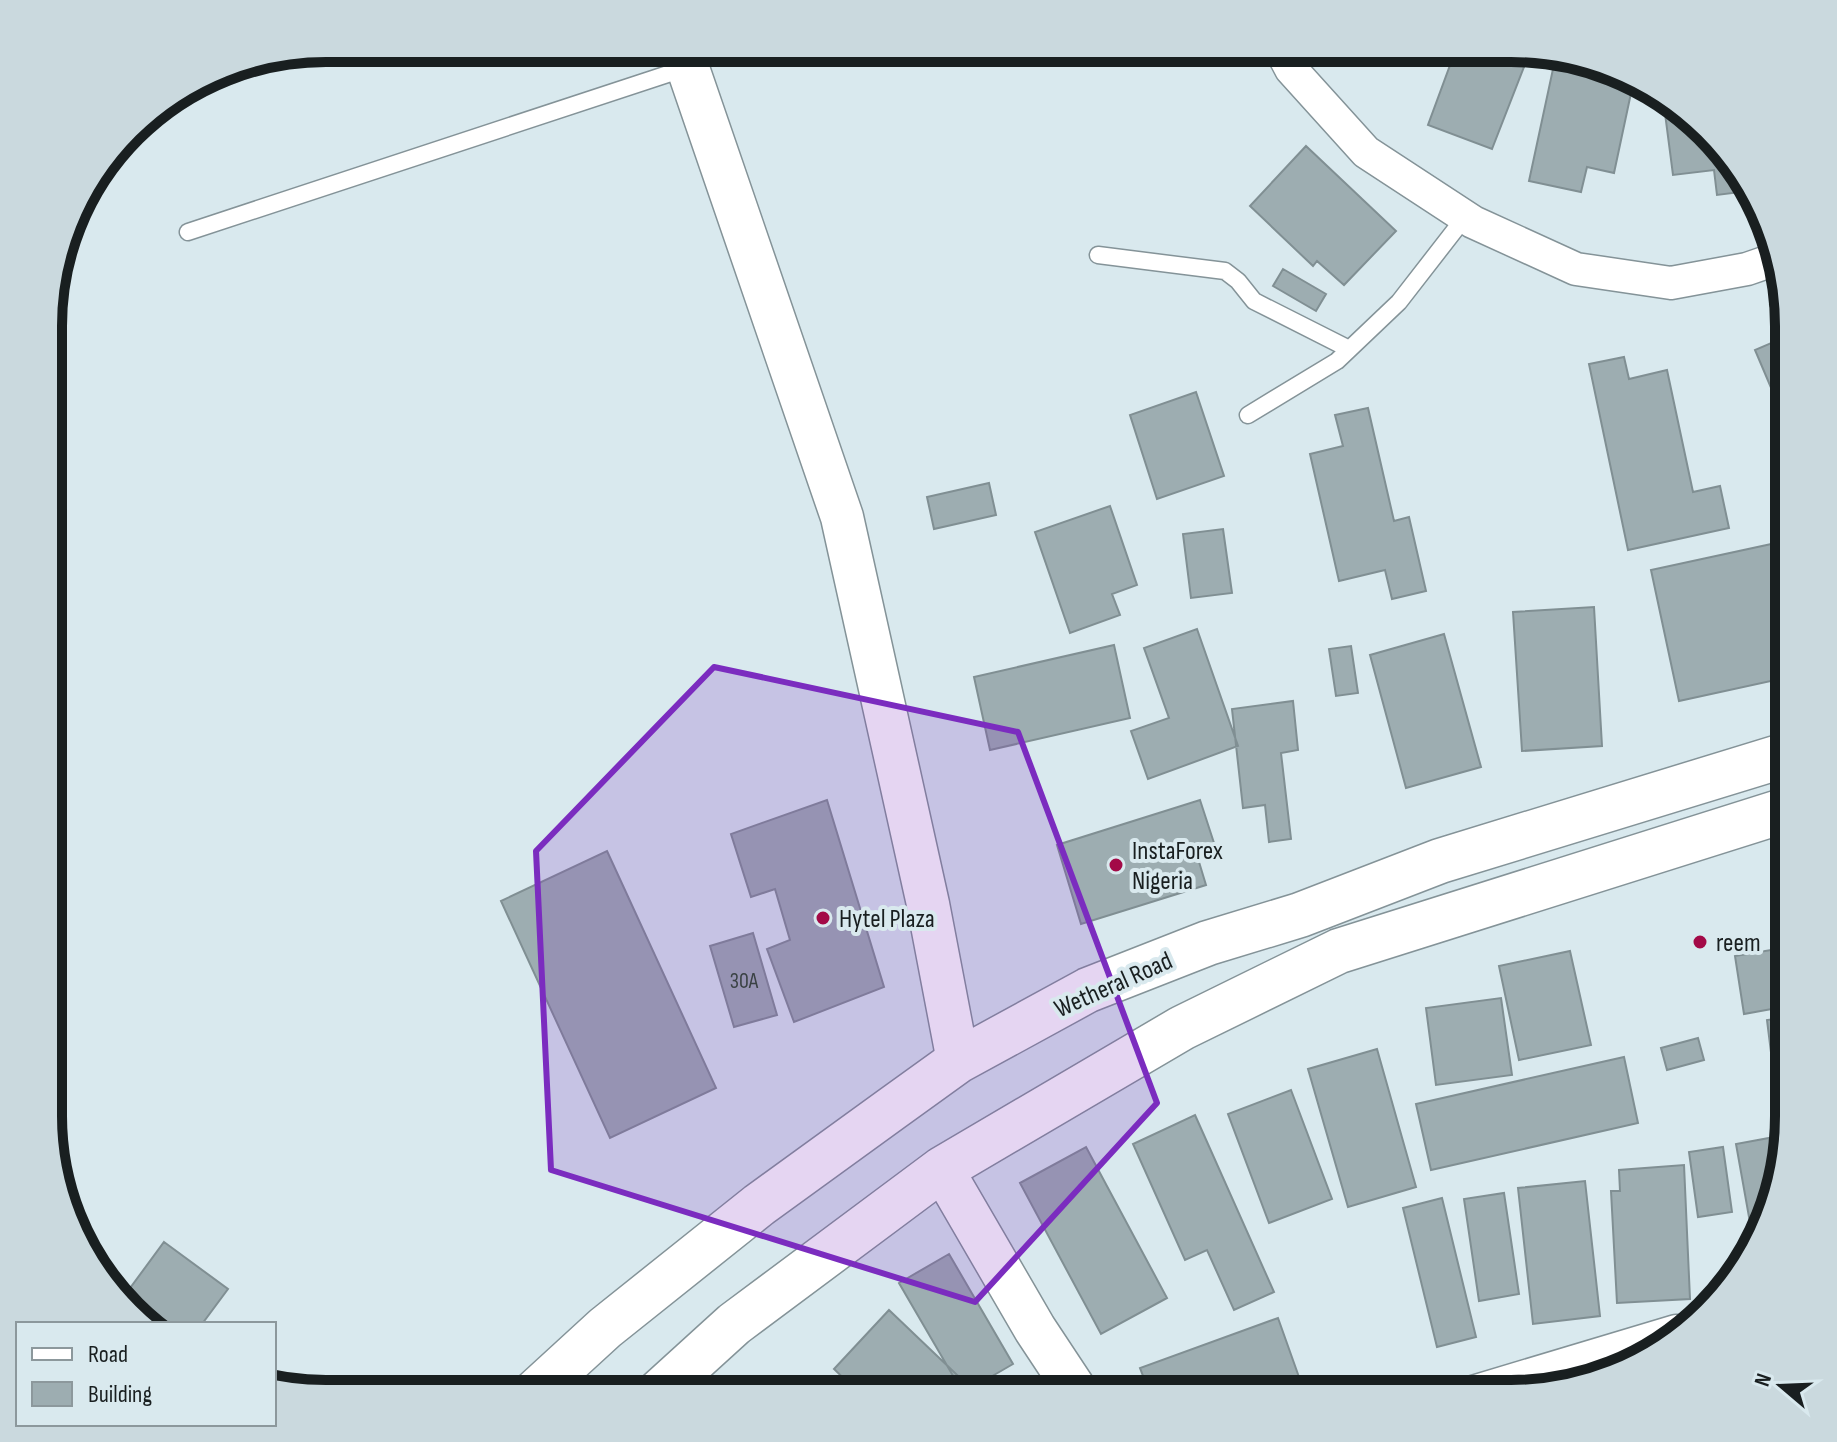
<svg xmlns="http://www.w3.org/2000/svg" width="1837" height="1442" viewBox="0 0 1837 1442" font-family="'Sofia Sans Condensed',sans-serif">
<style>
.building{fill:#9dadb1;stroke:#808f93;stroke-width:2}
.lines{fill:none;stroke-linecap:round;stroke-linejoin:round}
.service-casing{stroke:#849398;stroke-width:19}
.minor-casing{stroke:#849398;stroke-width:35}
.tertiary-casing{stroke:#849398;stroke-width:45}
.secondary-casing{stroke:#849398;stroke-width:47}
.service{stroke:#fff;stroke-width:16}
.minor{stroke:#fff;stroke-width:32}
.tertiary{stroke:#fff;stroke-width:42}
.secondary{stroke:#fff;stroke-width:44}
.marked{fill:#7b2cbf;fill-opacity:0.2;stroke:#7b2cbf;stroke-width:6;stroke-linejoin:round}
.poi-dot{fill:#a30a47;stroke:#d9e9ee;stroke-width:3}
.labels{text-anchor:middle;stroke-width:8;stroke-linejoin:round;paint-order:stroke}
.number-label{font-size:22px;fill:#3a4244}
.poi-label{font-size:26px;fill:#191f20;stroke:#d9e9ee;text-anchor:start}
.street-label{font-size:26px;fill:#191f20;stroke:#d9e9ee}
.rim{fill:none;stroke:#191f20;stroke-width:10}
</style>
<rect width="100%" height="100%" fill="#d9e9ee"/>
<path class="building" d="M1456 49H1531L1492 149 1428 125Z
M1565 57 1617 69 1634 79 1614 173 1587 167 1581 192 1529 181 1553 69 1562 70Z
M1663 98 1695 117 1739 179 1741 192 1717 195 1714 170 1673 175Z
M1306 146 1396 231 1344 285 1317 261 1313 266 1250 206Z
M1283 269 1326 294 1316 311 1273 286Z
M1784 299 1789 325V430L1755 350 1783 338 1770 305Z
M1624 357 1629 379 1667 370 1693 492 1720 486 1729 528 1628 550 1589 364Z
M1196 392 1224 476 1157 499 1130 415Z
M1368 408 1394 521 1409 517 1426 591 1392 599 1385 570 1339 581 1310 454 1343 446 1335 415Z
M989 483 996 515 934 529 927 497Z
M1110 506 1137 585 1112 594 1120 615 1070 633 1035 532Z
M1223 529 1232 593 1191 598 1183 534Z
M1776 543 1789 606V677L1679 701 1651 570Z
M1594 607 1602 746 1522 751 1513 612Z
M1197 629 1238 746 1148 779 1131 731 1169 718 1144 648Z
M1444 634 1481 767 1406 788 1370 655Z
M1114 645 1130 718 990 750 974 677Z
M1351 646 1358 693 1336 696 1329 649Z
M1293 701 1298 750 1281 753 1291 839 1269 842 1265 805 1243 808 1232 709Z
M827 800 884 987 794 1022 767 949 790 940 775 889 751 897 731 834Z
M1200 800 1215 846 1196 852 1206 885 1081 924 1057 845Z
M607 851 716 1088 610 1138 501 901Z
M753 933 777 1015 734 1027 710 946Z
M1789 947 1788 1006 1744 1014 1735 956Z
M1570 951 1591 1045 1519 1060 1499 966Z
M1501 998 1512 1075 1436 1085 1426 1008Z
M1788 1017V1115L1779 1117 1767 1020Z
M1698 1038 1704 1060 1667 1070 1661 1048Z
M1377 1049 1416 1187 1348 1207 1308 1069Z
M1624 1057 1638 1123 1431 1170 1416 1104Z
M1291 1090 1332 1199 1269 1223 1228 1114Z
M1195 1115 1274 1292 1234 1310 1207 1250 1185 1260 1133 1144Z
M1769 1138 1773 1156 1784 1153 1768 1223 1754 1245 1736 1144Z
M1086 1147 1167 1298 1101 1334 1020 1183Z
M1723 1147 1732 1212 1698 1217 1689 1152Z
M1684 1165 1690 1299 1617 1303 1611 1191H1620L1619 1170Z
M1585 1181 1600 1316 1533 1324 1518 1188Z
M1504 1193 1519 1294 1479 1301 1464 1199Z
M1442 1198 1476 1337 1437 1347 1403 1208Z
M164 1242 228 1289 202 1324H142L122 1299Z
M949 1254 1013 1364 963 1393 899 1283Z
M889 1310 977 1394H860L834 1369Z
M1278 1318 1305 1394H1150L1140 1368Z
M1016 1381 1028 1394H1002Z
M803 1383 809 1394H783Z"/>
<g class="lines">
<g class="service-casing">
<path id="service" d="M188 232 686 68
M1098 255 1225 271 1238 281 1254 301 1349 349
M1248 415 1337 361 1399 302 1465 217"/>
</g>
<g class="minor-casing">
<path id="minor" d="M1280 48 1291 69 1366 152 1473 222 1576 269 1671 283 1747 269 1776 259
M1466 1394 1676 1331"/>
</g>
<g class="tertiary-casing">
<path id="tertiary" d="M681 48 842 517 928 904 958 1061
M942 1169 1035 1329 1078 1394"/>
</g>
<g class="secondary-casing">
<path id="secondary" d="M533 1394 605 1328 759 1205 890 1110 958 1061 1088 990 1208 943 1300 915 1440 861 1789 754
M657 1394 734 1324 942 1169 1182 1028 1339 951 1789 809"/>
</g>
<use href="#service" class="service"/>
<use href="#minor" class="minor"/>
<use href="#tertiary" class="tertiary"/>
<use href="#secondary" class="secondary"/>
</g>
<path class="marked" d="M714 667 1018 732 1157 1103 975 1302 551 1170 536 851Z"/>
<g class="poi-dot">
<circle cx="1116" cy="865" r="8"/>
<circle cx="823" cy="918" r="8"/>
<circle cx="1700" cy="942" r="8"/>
</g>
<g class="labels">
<g class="number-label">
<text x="744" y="988">30A</text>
</g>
<g class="poi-label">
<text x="1132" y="859">InstaForex<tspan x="1132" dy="30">Nigeria</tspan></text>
<text x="839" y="927">Hytel Plaza</text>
<text x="1716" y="951">reem</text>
</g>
<g class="street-label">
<text transform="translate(1113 984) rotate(-24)" y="9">Wetheral Road</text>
</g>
</g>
<path d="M0 0H1837V1442H0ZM326 62H1511A264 264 0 0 1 1775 326V1116A264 264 0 0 1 1511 1380H326A264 264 0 0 1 62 1116V326A264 264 0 0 1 326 62Z" fill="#cad9de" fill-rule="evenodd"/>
<path class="rim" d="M326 62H1511A264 264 0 0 1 1775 326V1116A264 264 0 0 1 1511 1380H326A264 264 0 0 1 62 1116V326A264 264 0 0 1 326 62Z"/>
<rect x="16" y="1322" width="260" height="104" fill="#d9e9ee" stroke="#8c989c" stroke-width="2"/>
<rect x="32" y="1348" width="40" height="12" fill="#ffffff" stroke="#8c989c" stroke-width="2"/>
<text x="88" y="1362" font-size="24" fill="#191f20">Road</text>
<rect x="32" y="1382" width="40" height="24" fill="#9dadb1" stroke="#8c989c" stroke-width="2"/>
<text x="88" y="1402" font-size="24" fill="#191f20">Building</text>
<g transform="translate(1781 1386) rotate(289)" stroke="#d9e9ee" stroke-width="6" paint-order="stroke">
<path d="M0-6L14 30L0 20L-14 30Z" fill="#191f20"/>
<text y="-12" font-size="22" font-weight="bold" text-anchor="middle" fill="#191f20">N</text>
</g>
</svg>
